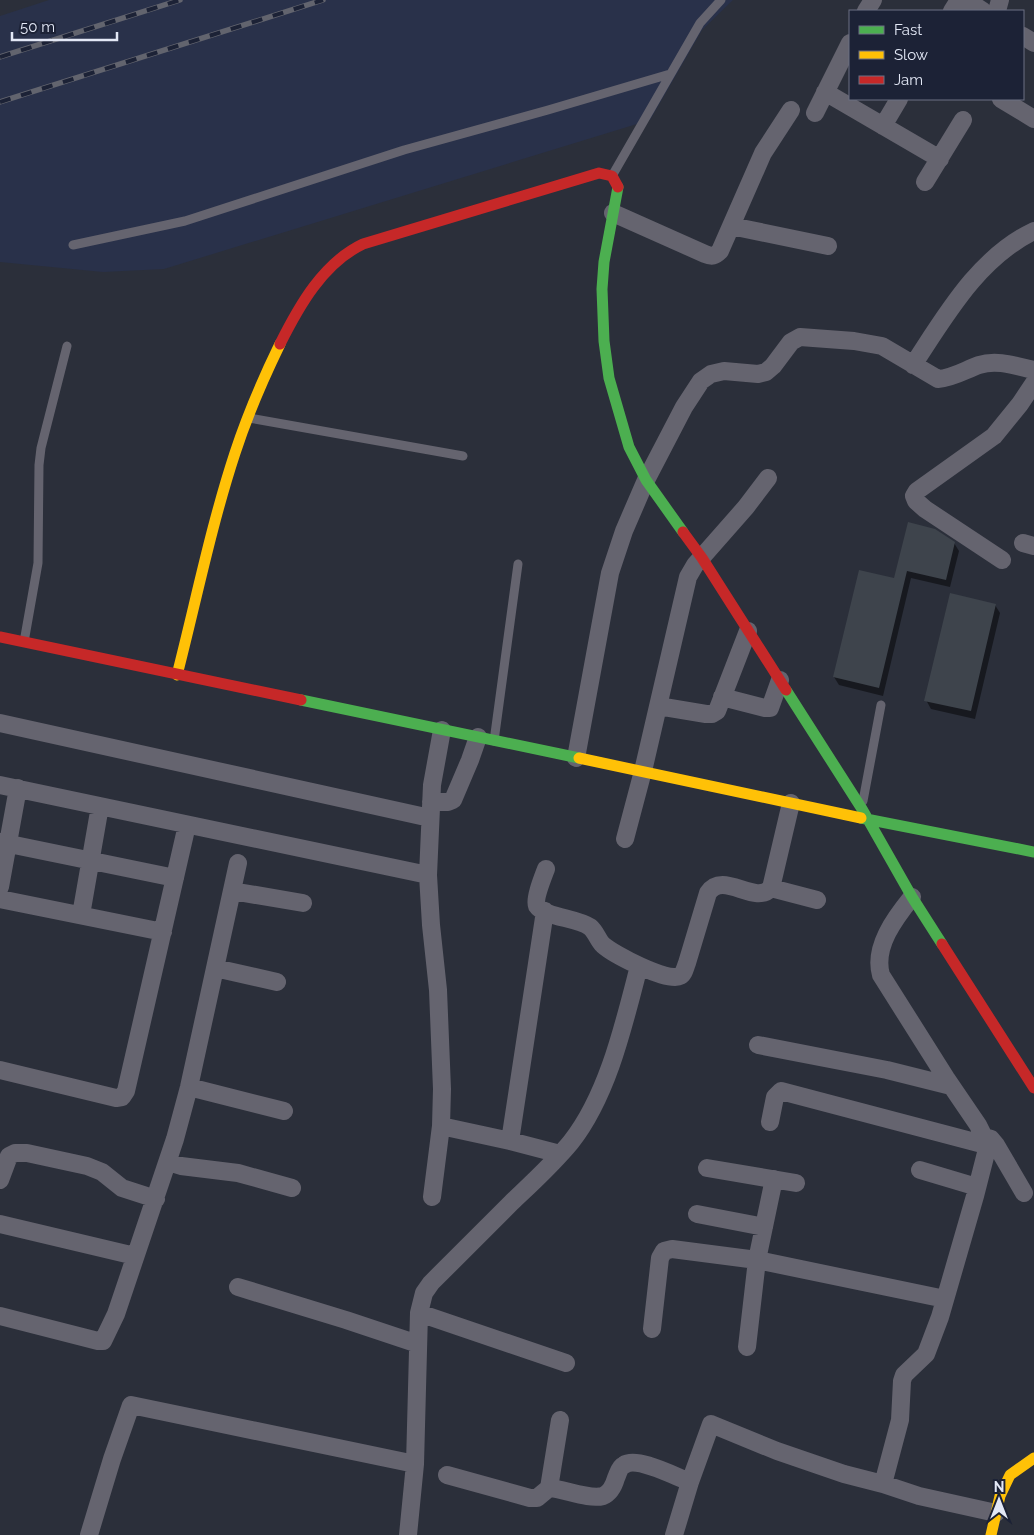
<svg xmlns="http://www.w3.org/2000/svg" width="1034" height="1535" viewBox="0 0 1034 1535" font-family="Raleway,sans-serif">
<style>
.built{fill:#29314a}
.shadow{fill:#0007}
.building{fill:#3e444c}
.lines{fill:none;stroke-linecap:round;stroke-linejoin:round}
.lane{stroke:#65646f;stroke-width:9}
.street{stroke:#65646f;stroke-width:18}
.fast{stroke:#4caf50;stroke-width:11}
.slow{stroke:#ffc107;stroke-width:11}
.jam{stroke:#c62828;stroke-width:11}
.rail-casing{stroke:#62646e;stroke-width:5.5}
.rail{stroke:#1c2236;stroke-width:4;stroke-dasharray:11;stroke-linecap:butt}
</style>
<rect width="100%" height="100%" fill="#2b2f3a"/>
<path class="built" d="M49 0H733L702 30 650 120 164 269 103 272 0 262V16Z"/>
<path class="shadow" d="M909 523 954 543 959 551 950 587 911 578 883 696 839 685 834 677 895 579Z
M995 605 1000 613 975 719 931 709 926 700Z"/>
<path class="building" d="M908 522 935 529 955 542 946 580 907 571 879 688 833 677 859 570 894 578Z
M950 593 996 604 971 711 924 701Z"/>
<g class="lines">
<path class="lane" d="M612 176 700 23 721 0
M73 245 185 221 404 150 548 110 670 74
M249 418 463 456
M24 642 38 563 39 465 41 448 67 346
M494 741 518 564
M863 801 881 705"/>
<path class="street" d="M966 0 983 11
M866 11 873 0
M952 11 959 0
M997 11 1000 0
M1023 36 1034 43
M825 92 940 159
M1001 99 1034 119
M815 113 850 43
M883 126 899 99
M925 182 963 120
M613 213 705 254C712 257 715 256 720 251L763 153 791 110
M731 226 828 246
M913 365C946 315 978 258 1034 231
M1023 543 1034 546
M1002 560 925 509 916 501 914 496 917 491 994 436 1020 404 1034 383
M722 697 765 708H770L780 680
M658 706 706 714H712L717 711 748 631
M0 723 430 818
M576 758 610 573 624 531 646 480 684 407 701 381 711 374 724 371 758 374 766 372 773 366 791 342 800 337 854 341 882 346 938 379C953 378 965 370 979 365 997 359 1016 366 1034 370
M0 785 428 875
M431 802H448L453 800 470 760 478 737
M625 839 643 771 688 577 695 565 746 507 768 478
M0 842 175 878
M546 869C543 877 534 899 537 906 544 917 578 918 590 927 596 932 598 940 603 945 613 954 668 983 680 976 684 974 685 968 687 963L708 893C723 870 755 906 771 888L791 803
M0 887 18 788
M771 888 817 900
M232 891 303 903
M0 899 163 932
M81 915 100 806
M215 968 277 982
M758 1045 887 1070 951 1086
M0 1070 116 1098 122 1097 126 1091 187 825
M189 1087 284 1111
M770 1122 775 1097 781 1091 986 1145
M441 1126 510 1141 560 1154
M984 1137 991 1139 996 1145 1024 1193
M510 1141 545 911
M168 1162 181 1166 238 1173 292 1188
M707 1168 796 1183
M920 1170 977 1187
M0 1180 9 1156 15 1153H27L87 1166 102 1172 122 1188 156 1199
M432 1197 441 1126 442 1089 438 990 431 925 428 875 432 785 442 730
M697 1214 764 1227
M0 1224 135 1256
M238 1287 346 1320 418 1344
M419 1313 566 1363
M0 1316 98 1341H103L116 1314 175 1139 189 1087 238 863
M652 1329 660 1258 664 1251 672 1249 757 1260 945 1299
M747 1347 757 1260 774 1179
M447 1475 530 1498H537L549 1488C564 1489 589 1500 603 1496 610 1493 614 1485 616 1478 618 1474 619 1467 624 1465 637 1456 676 1477 690 1482
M883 1484 919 1496 996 1513
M549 1488 560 1420
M89 1535 112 1459 131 1405 415 1464
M408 1535 415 1464 419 1313 424 1293 431 1283C458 1256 485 1229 512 1202 532 1183 553 1164 571 1142 608 1095 624 1024 639 966
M674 1535 690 1482 711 1424 777 1451 844 1474 883 1484 900 1420 902 1381 904 1375 926 1354 940 1317 975 1196 986 1153V1145L984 1137 978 1125 946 1078 881 975C873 947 895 918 912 897"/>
<path class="fast" d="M618 187 604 262 602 289 604 341 609 378 629 447 646 480 683 532
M786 690 862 809 912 897 942 944
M301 700 579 758
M861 818 1034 852"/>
<path class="slow" d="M177 675C196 601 211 526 235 453 247 416 263 379 280 344
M579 758 861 818
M991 1535 1000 1496 1010 1475 1034 1458"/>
<path class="jam" d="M280 344C299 306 323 263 363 244L599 173 612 176 618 187
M683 532 702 558 786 690
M0 637 301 700
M942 944 1034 1088"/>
<g class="rail-casing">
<path id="rail" d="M0 57 180 0
M0 102 323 0"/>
</g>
<use href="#rail" class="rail"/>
</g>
<rect x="849" y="10" width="175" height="90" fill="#1c2236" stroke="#6c7183"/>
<rect x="859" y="26" width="25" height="8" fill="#4caf50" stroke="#6c7183"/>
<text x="894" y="35" font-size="15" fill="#e3e8f6">Fast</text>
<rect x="859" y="51" width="25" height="8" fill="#ffc107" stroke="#6c7183"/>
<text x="894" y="60" font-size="15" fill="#e3e8f6">Slow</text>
<rect x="859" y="76" width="25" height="8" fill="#c62828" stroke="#6c7183"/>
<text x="894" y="85" font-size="15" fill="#e3e8f6">Jam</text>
<g transform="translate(999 1500)" stroke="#1c2236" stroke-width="4" paint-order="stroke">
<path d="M0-4L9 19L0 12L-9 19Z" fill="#e3e8f6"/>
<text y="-8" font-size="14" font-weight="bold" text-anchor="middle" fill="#e3e8f6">N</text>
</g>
<path d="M12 32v8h105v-8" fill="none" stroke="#e3e8f6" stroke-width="2.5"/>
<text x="20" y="32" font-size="15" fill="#e3e8f6" stroke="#1c2236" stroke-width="4" paint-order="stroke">50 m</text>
</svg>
